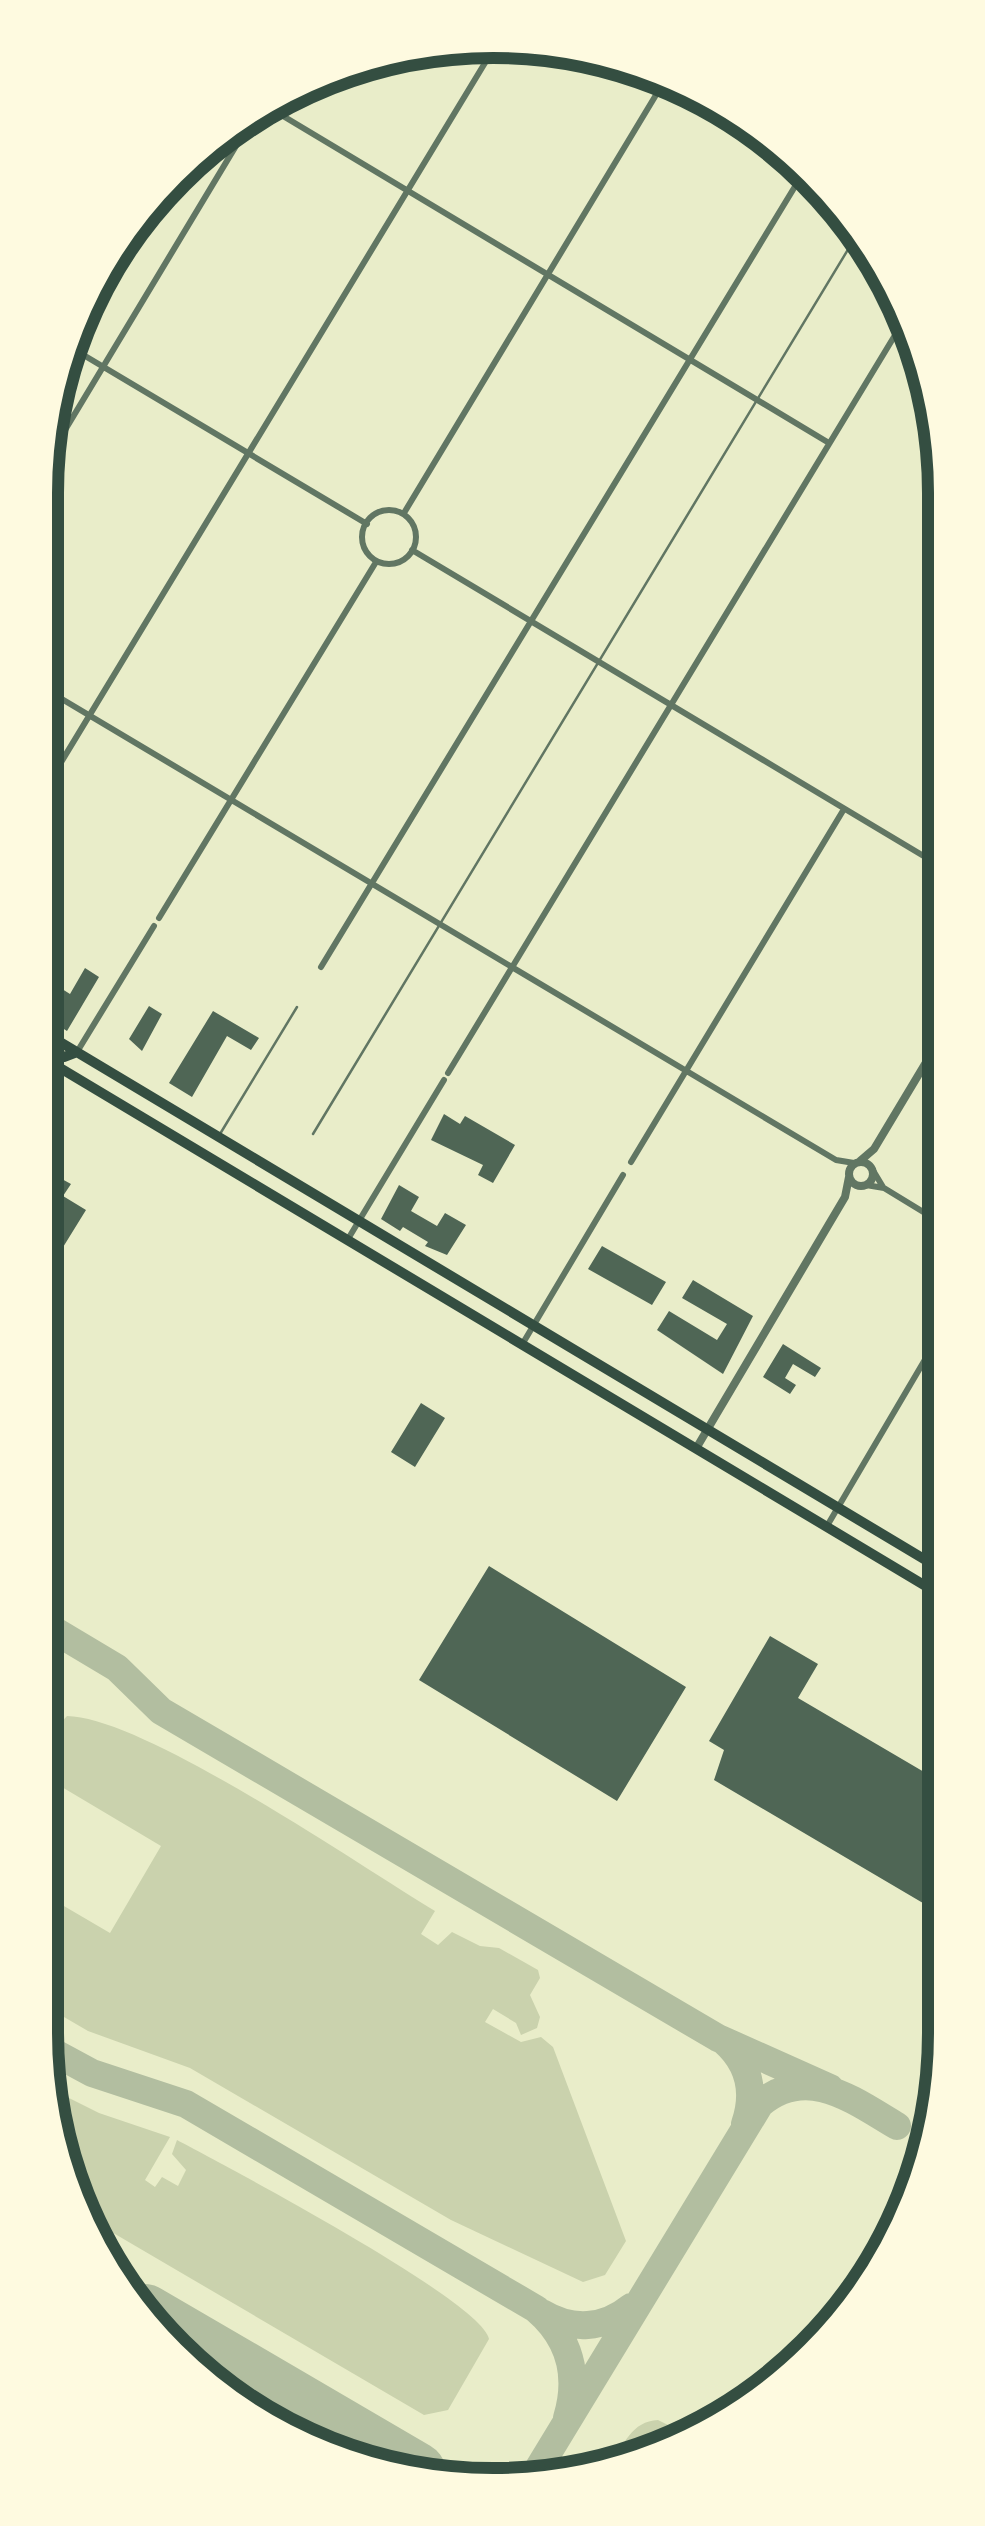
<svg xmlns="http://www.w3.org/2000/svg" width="985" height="2526" viewBox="0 0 985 2526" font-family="'Roboto Serif',serif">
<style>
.green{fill:#cad2ad}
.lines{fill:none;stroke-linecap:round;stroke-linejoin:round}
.taxiway{stroke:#b2bea0;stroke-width:28}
.runway{stroke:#b2bea0;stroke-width:68}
.building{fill:#4f6655}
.service{stroke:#617663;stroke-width:2.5}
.minor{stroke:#617663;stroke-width:6}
.tertiary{stroke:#617663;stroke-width:8}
.primary{stroke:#344e41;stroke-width:10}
.rim{fill:none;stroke:#344e41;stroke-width:12}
</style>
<rect width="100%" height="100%" fill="#e9edc9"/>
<path class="green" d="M67 1716C144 1717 360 1866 435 1911L421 1934 438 1945 452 1932 480 1946 499 1948 538 1970 540 1978 530 1995 540 2017 537 2028 521 2035 516 2023 493 2009 485 2022 521 2042 541 2037 553 2047 626 2241 605 2275 583 2282 451 2220 190 2068 88 2031 40 2003V1892L110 1933 161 1846 40 1774V1746Z
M49 2088 99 2113 170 2137 145 2180 155 2187 162 2177 178 2186 186 2170 172 2154 177 2140C224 2165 482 2301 489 2339L448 2410 424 2415 86 2217 64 2179Z
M658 2420 686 2434 611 2465C623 2445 632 2421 658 2420Z"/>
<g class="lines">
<path class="taxiway" d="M40 1622 117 1668 161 1711 718 2038 830 2088
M724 2041C749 2063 756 2092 745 2124
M42 2046 92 2073 186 2104 536 2309C570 2338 580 2375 567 2418
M542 2313C572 2331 604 2329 631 2307
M532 2479 760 2104C807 2064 853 2100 897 2126"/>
<path class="runway" d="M144 2318 413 2475"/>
</g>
<path class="building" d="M85 968 99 977 67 1031 53 1022 63 1004 40 994V975L70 994Z
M149 1006 162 1014 142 1051 129 1039Z
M213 1011 259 1038 251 1050 227 1036 192 1097 169 1083Z
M444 1114 460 1124 465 1116 515 1145 493 1183 478 1175 483 1165 431 1140Z
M60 1178 71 1184 63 1196 86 1210 52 1265 40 1258V1240L58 1210 43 1201 40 1205V1183L52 1191Z
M399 1185 419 1197 411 1211 437 1226 445 1213 466 1225 447 1255 425 1246 428 1242 403 1227 400 1231 381 1219Z
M602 1246 666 1282 652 1305 588 1269Z
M693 1280 753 1316 723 1374 657 1330 669 1311 717 1340 727 1324 682 1298Z
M783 1344 821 1368 815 1377 793 1364 785 1378 796 1385 790 1394 763 1377Z
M421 1403 445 1418 415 1467 391 1452Z
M936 1524 944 1529 938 1548 925 1541Z
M489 1566 686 1687 617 1801 419 1680Z
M770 1636 818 1664 798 1698 936 1779 944 1764 945 1916 714 1780 724 1750 709 1741Z"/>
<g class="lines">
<path class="service" d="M220 1134 297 1007
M313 1134 858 233"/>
<path class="minor" d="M263 104 829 443
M70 347 367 524
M44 465 260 106
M362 537a27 27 0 1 1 54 0a27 27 0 1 1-54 0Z
M404 513 665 80
M412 550 942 867
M40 686 836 1160 854 1163
M40 797 494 48
M159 918 376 562
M321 967 805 170
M77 1052 154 926
M448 1073 906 317
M631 1162 844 809
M874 1172 883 1187
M866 1185 884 1188 943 1224
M348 1239 444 1080
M523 1343 623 1175
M827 1526 943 1329"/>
<path class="tertiary" d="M860 1161 874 1149 943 1034
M849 1174a12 12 0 1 1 24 0a12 12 0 1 1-24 0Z
M697 1447 845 1197 849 1177"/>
<path class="primary" d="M40 1030 944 1571
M40 1046 64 1057 77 1052
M40 1056 944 1597"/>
</g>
<path d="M0 0H985V2526H0ZM493 58H493A435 435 0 0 1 928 493V2033A435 435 0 0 1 493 2468H493A435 435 0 0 1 58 2033V493A435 435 0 0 1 493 58Z" fill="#fefae0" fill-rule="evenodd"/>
<path class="rim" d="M493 58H493A435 435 0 0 1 928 493V2033A435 435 0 0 1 493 2468H493A435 435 0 0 1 58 2033V493A435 435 0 0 1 493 58Z"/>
</svg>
